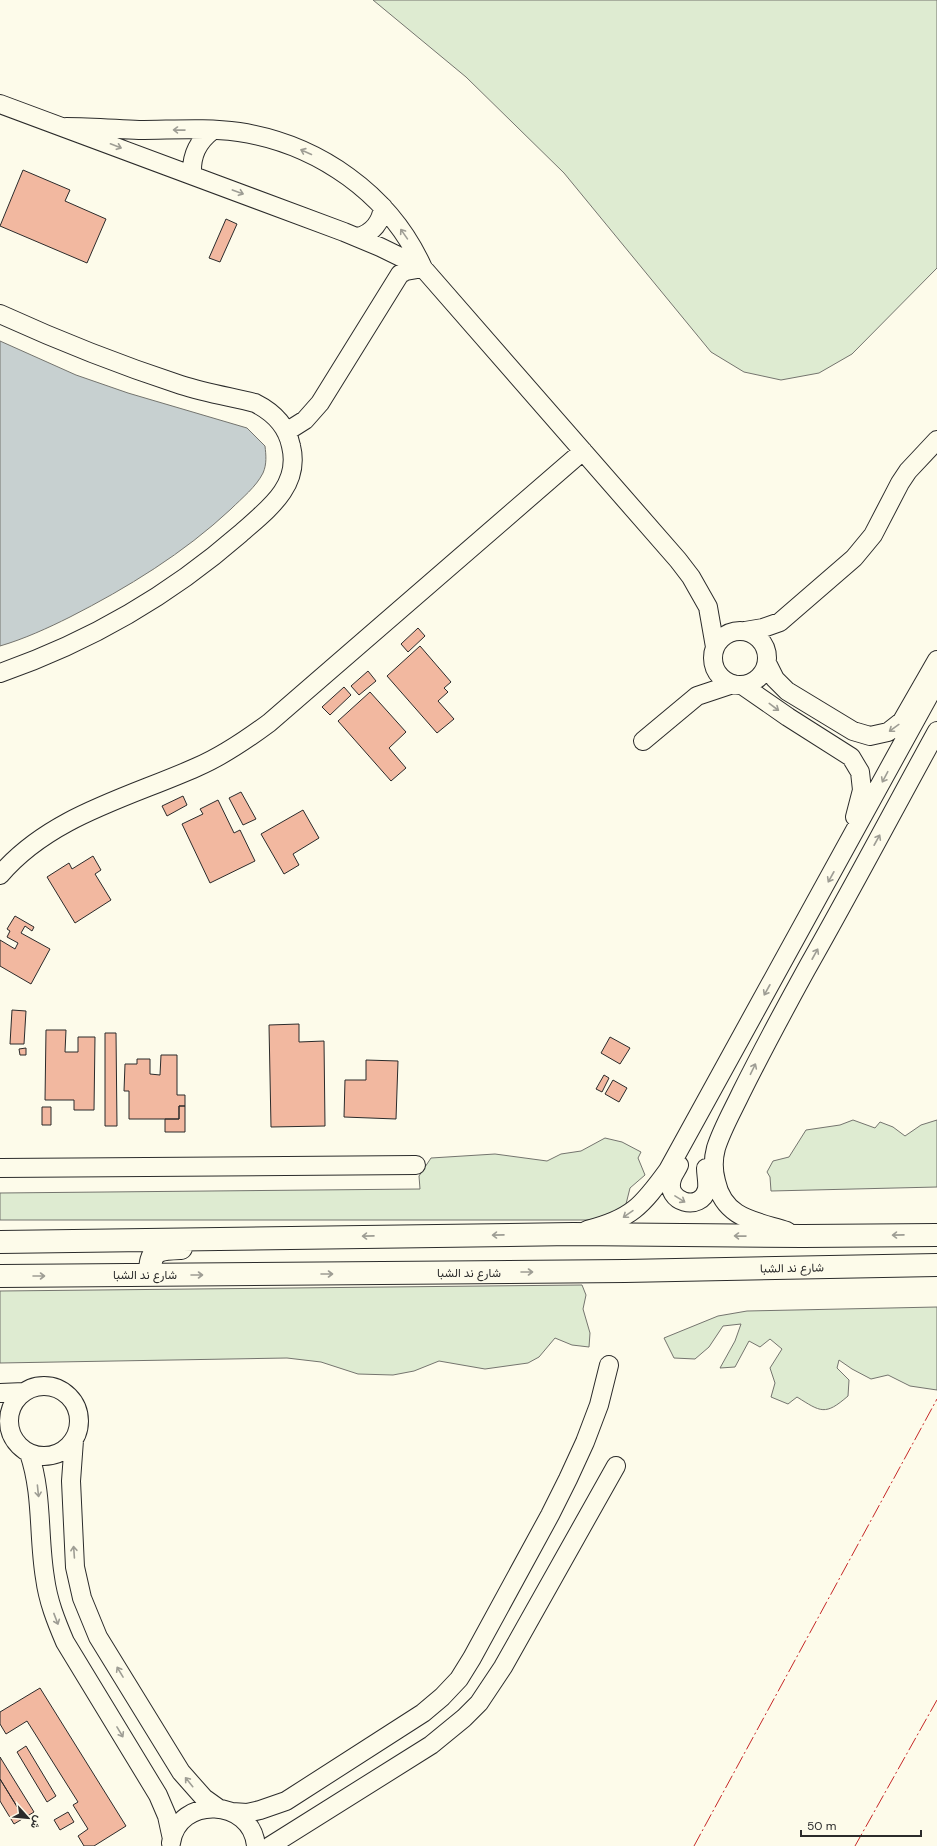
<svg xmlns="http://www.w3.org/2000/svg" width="937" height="1846" viewBox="0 0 937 1846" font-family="'DM Sans',Vazirmatn,sans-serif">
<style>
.green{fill:#deebd1;stroke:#74746e}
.water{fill:#c7d0d0;stroke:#74746e}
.building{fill:#f2b8a0;stroke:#2b2b2b}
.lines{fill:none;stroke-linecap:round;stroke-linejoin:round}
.minor-casing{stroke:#2b2b2b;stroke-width:20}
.major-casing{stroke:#2b2b2b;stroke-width:24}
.minor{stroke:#fdfbea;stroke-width:18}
.major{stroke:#fdfbea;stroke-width:22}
.power{stroke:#c62828;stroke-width:1;stroke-dasharray:14 3 2 3;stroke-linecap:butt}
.oneway{stroke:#9e9d94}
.labels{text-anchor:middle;stroke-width:3;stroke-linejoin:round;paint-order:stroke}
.street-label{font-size:12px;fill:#2b2b2b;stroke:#fdfbea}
</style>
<rect width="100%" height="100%" fill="#fdfbea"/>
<path class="green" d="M373 0H937V268L852 354 819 373 781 380 744 372 711 352 564 173 466 77Z
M853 1120 875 1128 880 1122 893 1127 905 1136 921 1125 937 1120V1187L771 1191 770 1177 767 1172 773 1161 789 1157 806 1130 840 1125Z
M605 1138 622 1142 641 1152 638 1158 645 1175 630 1188 625 1208 600 1219 587 1220H0V1193L420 1189 419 1176 431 1158 495 1154 547 1161 561 1154 581 1151Z
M582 1285 586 1295 583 1309 590 1333 589 1347 572 1345 555 1338 539 1357 528 1363 485 1369 439 1361 414 1371 393 1375 358 1374 321 1362 287 1358 0 1363V1291Z
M937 1307V1390L910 1386 888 1375 871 1379 852 1369 839 1360 837 1368 849 1380 848 1396C825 1416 821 1412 797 1397L788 1404 771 1397 775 1383 770 1368 782 1349 770 1339 760 1347 749 1341 735 1367 720 1368 735 1341 741 1324 723 1326 709 1347 695 1359 674 1358 664 1338 718 1316 747 1311Z"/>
<path class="water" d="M0 341 76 375 128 393 247 428 265 446C266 455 267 464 263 473 256 487 242 498 231 509 184 553 127 588 70 617 48 628 24 639 0 646Z"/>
<path class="building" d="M23 170 70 190 65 201 106 219 87 263 0 226Z
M226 219 237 224 220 262 209 258Z
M418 628 425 636 408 652 401 644Z
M420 646 451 682 444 688 448 692 438 701 454 719 437 733 387 676Z
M368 671 376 681 359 695 351 686Z
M344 687 351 695 330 715 322 707Z
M370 692 406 732 389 748 406 768 391 781 338 721Z
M241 792 256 819 243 825 229 798Z
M183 796 187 805 167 816 162 806Z
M218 800 234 833 240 830 255 861 210 883 182 824 203 814 200 809Z
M303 810 319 838 293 854 299 865 284 874 261 834Z
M93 856 101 870 95 874 111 900 75 923 47 877 69 863 72 869Z
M15 916 34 927 32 931 25 926 21 933 50 949 31 984 0 966V940L15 949 18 943 7 937 10 931 7 929Z
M12 1010 26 1011 24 1044H10Z
M299 1024V1042L324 1041 325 1126 271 1127 269 1025Z
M46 1030H66L65 1052H78V1037H95L94 1110H74V1100H45Z
M105 1033H116L117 1126H105Z
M610 1037 630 1048 620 1064 601 1053Z
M26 1048V1055H20L19 1049Z
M161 1055H177V1095H185V1106H179V1119H129V1091H124L125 1064H137V1059H150V1074L160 1075Z
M366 1060 398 1061 396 1119 344 1117 345 1080H366Z
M604 1075 609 1078 602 1092 596 1089Z
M613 1080 627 1088 619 1102 605 1094Z
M179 1106H185V1132H165V1119H179Z
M42 1107H51V1125H42Z
M40 1688 126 1826 94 1846H84L78 1836 88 1829 73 1805 78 1802 27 1721 6 1734 0 1724V1712Z
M26 1746 56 1796 47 1802 17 1752Z
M0 1757 34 1812 24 1818 0 1779Z
M0 1779 24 1818 14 1824 0 1801Z
M68 1812 74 1822 60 1830 54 1820Z"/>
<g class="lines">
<g class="minor-casing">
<path id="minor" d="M0 104 344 232 380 247 423 268
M66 127C91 127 115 129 139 130 172 130 206 127 239 132 318 144 390 194 423 268L678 560 691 577 708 607 715 647
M192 175C191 156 197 142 213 130
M358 237C373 233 381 222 383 207
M0 314C59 341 120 365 181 385 206 393 231 397 255 403 273 412 287 426 291 446 301 486 267 510 240 534 169 596 89 642 0 673
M286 432 305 420 320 403 400 274 406 271 423 268
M713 658a27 27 0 1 1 54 0a27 27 0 1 1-54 0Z
M745 631 763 628 780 622 854 558 873 535 900 483 908 471 937 440
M767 663 775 679 787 691 853 731 870 736 888 732 902 721 937 660
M742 685 788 717 851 757 860 772 862 790 855 817
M643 741 697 696 733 684
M0 875C50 816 130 797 197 767 223 756 246 740 269 723L583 451
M679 1165C677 1170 673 1174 672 1179 664 1202 701 1213 707 1189 708 1182 706 1175 706 1168
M0 1168 416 1165
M587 1230C631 1219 642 1206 668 1170L937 681
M787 1231C756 1221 724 1219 716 1181 713 1170 713 1159 716 1148 722 1129 733 1110 741 1093 762 1051 784 1010 806 970 851 891 893 811 937 731
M9 1421a35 35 0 1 1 70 0a35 35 0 1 1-70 0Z
M0 1393 24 1392
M74 1440 71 1481 75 1567 82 1598 98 1637 181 1772 204 1798 218 1808
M29 1453C43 1494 38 1536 45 1578 48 1601 56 1621 65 1642L158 1795 167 1816 172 1839
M232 1812 247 1813 260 1810 286 1801 423 1713 442 1697 459 1679 472 1658 550 1515 568 1479 585 1442 599 1405 609 1365
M171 1843C178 1795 252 1798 256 1846
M270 1846 431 1745 464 1718 479 1703 503 1667 616 1466"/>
</g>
<g class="major-casing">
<path id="major" d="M0 1242 573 1234 803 1236 937 1235
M150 1275C150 1249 157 1249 181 1248
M0 1276 625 1271 937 1265"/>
</g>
<use href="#minor" class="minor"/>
<use href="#major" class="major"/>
<path class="power" d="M694 1846 937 1399
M855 1846 937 1700"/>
</g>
<defs><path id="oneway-shaft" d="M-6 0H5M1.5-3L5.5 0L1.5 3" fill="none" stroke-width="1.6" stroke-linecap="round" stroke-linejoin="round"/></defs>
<g class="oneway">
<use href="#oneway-shaft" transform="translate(179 130) rotate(-179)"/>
<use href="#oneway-shaft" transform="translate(116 146) rotate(21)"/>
<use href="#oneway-shaft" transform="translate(306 152) rotate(-156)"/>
<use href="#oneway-shaft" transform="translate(238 192) rotate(20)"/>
<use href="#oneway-shaft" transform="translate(404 234) rotate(-125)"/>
<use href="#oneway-shaft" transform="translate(774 707) rotate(37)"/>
<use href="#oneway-shaft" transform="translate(894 728) rotate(144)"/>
<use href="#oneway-shaft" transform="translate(885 777) rotate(118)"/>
<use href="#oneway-shaft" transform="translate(877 840) rotate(-61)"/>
<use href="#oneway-shaft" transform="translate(831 877) rotate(119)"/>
<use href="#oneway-shaft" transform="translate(815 954) rotate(-61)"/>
<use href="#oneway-shaft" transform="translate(767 990) rotate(119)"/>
<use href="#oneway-shaft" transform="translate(753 1069) rotate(-64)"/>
<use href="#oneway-shaft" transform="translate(680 1199) rotate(32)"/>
<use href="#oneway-shaft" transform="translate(628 1214) rotate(145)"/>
<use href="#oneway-shaft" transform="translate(498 1235) rotate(179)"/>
<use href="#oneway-shaft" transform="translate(898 1235) rotate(179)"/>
<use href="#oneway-shaft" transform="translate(368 1236) rotate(179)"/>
<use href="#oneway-shaft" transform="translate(740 1236) rotate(-179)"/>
<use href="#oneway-shaft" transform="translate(527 1272)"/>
<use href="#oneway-shaft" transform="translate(327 1274)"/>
<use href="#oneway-shaft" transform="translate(197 1275)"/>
<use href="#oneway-shaft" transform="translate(39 1276)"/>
<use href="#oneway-shaft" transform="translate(38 1491) rotate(84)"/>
<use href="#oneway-shaft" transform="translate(74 1552) rotate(-94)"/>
<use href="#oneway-shaft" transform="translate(56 1619) rotate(69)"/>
<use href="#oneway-shaft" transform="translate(120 1672) rotate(-121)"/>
<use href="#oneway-shaft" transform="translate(120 1732) rotate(59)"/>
<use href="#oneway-shaft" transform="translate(189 1782) rotate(-129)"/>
</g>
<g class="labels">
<g class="street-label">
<text transform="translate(792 1268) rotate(-1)" y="4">شارع ند الشبا</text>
<text x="469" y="1277">شارع ند الشبا</text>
<text x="145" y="1279">شارع ند الشبا</text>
</g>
</g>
<g transform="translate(28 1818) rotate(117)" stroke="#fdfbea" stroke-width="3" paint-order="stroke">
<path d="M0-3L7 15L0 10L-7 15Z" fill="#2b2b2b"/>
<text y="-6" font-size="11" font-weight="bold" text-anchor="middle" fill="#2b2b2b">ش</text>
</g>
<path d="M801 1830v6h120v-6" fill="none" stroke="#2b2b2b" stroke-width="2"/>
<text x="807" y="1830" font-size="12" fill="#2b2b2b" stroke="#fdfbea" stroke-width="3" paint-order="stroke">50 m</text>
</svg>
